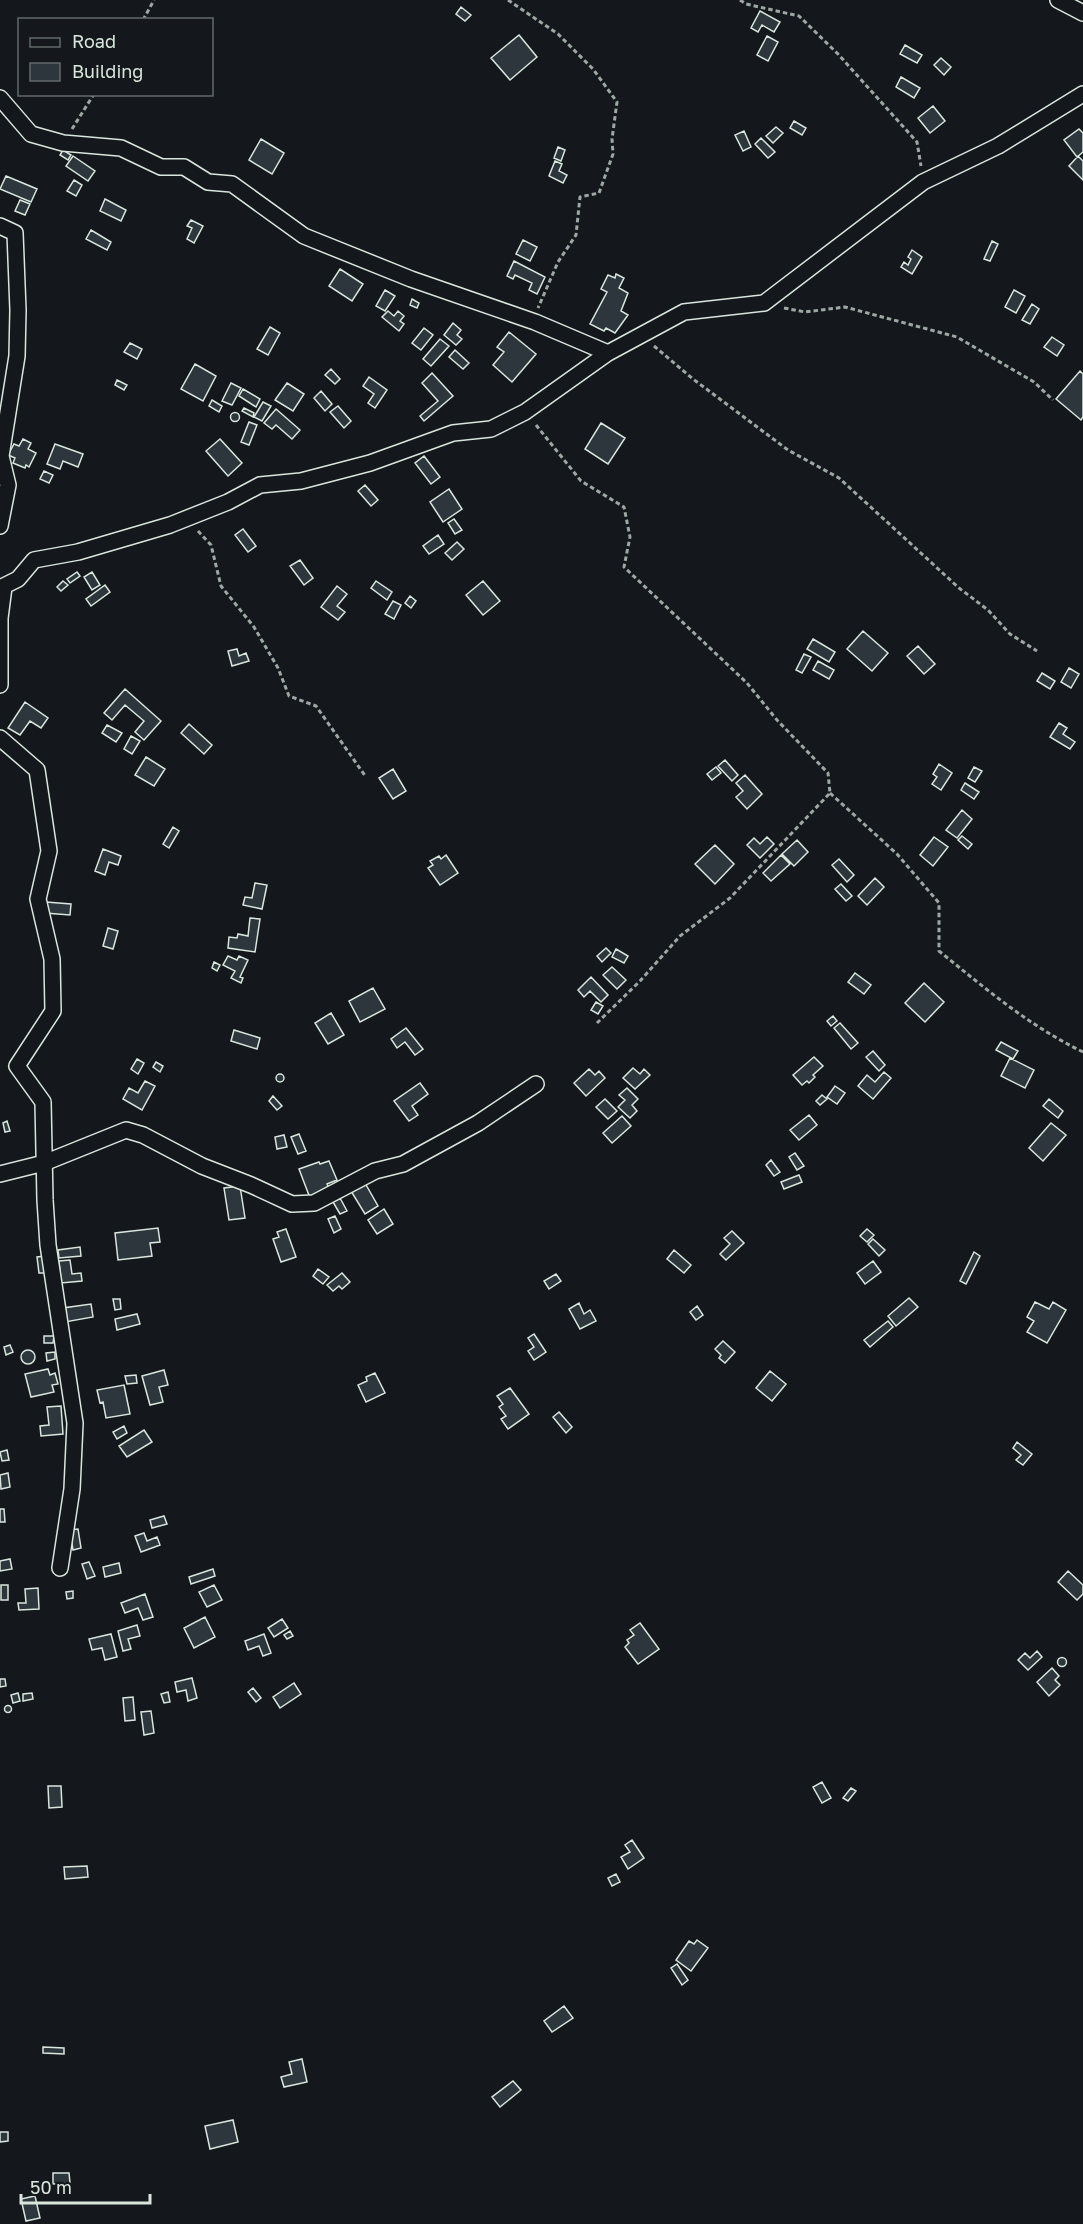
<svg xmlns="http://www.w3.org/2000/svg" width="1083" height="2224" viewBox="0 0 1083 2224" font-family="'Golos Text',sans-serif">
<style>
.building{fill:#2c363c;stroke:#d8e6dc;stroke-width:1.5}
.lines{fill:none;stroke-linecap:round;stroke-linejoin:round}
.street-casing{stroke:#d8e6dc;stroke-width:18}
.path{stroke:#9da8a2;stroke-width:3;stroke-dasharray:4.5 3;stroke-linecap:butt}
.street{stroke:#14181c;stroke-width:15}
</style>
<rect width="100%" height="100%" fill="#14181c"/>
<path class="building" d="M461 7 471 15 465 21 456 14Z
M760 11 780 22 774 32 762 25 758 32 751 28Z
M519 35 537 57 510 80 491 58Z
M767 36 778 42 768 61 757 55Z
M905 45 922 55 917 63 900 54Z
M941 58 951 67 944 75 934 65Z
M901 77 920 88 914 98 896 87Z
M933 106 945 121 930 133 918 118Z
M794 121 806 128 802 135 790 128Z
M776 127 783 133 773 143 766 136Z
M1079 129 1083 133V152L1077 157 1064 140Z
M744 131 751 147 743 151 735 135Z
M761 138 775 152 768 158 755 144Z
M261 139 284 153 272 174 249 160Z
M558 147 565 150 561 161 554 158Z
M63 150 71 155 68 160 60 155Z
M73 156 95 171 88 181 66 166Z
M1078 156 1083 161V180L1069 166Z
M555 161 562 164 559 171 567 175 563 183 549 176Z
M6 176 37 189 31 202 0 189Z
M74 180 82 185 76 196 67 191Z
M105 199 126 210 121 221 100 211Z
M20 200 30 204 25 215 15 211Z
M191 220 203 226 194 243 187 239 192 228 187 226Z
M91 230 111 242 107 250 86 239Z
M523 240 537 247 530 261 516 254Z
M992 241 998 244 990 261 984 259Z
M912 250 922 257 912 274 901 267 904 262 908 265 911 259 908 257Z
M514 261 545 277 537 294 529 290 532 283 515 275 513 279 507 276Z
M340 269 363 284 352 301 329 286Z
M616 274 624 278 619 288 628 293 621 311 628 315 615 333 606 328 604 331 590 324 607 292 601 289 608 275 615 278Z
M385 290 395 296 385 311 376 306Z
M1014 290 1025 296 1016 313 1005 307Z
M412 299 419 303 417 308 410 305Z
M1032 304 1039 309 1030 324 1022 320Z
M388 311 394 316 398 311 404 316 400 321 404 324 399 331 382 317Z
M453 323 461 330 457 335 462 339 456 345 444 335Z
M270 327 280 333 268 355 257 349Z
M424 328 433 335 421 350 412 343Z
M509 332 536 354 512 382 493 365 504 352 497 347Z
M1052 337 1064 345 1057 356 1044 347Z
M440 339 449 346 431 366 423 359Z
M130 343 142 349 137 359 124 352Z
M455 350 469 363 463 369 449 357Z
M195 364 216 376 203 401 181 389Z
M331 369 340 379 335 384 325 375Z
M1080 371 1083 374V417L1081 420 1056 399Z
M432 373 453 396 424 421 420 416 438 401 422 383Z
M369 377 387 390 375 408 368 403 374 394 363 386Z
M117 380 127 385 124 390 115 385Z
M231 383 241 388 232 405 222 401Z
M287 383 304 394 293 411 275 400Z
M243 389 260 399 256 407 239 396Z
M321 391 332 404 325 411 314 398Z
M212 400 222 406 219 412 209 406Z
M263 402 271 406 262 421 254 417Z
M338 406 351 421 344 428 330 412Z
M244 408 254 413 253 417 242 411Z
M276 409 300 430 292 439 276 425 272 429 264 423Z
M230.5 417a4.5 4.5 0 1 1 9 0a4.5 4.5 0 1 1-9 0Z
M249 422 257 425 249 445 241 442Z
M601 423 625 438 608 464 585 449Z
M23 439 31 443 28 449 36 453 29 467 26 465 25 468 13 463 15 458 8 455 14 444 19 446Z
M220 439 242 463 228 476 206 451Z
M55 444 83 454 78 467 63 461 60 469 47 464Z
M424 456 440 477 431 484 415 463Z
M44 471 53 475 49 483 40 479Z
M365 485 378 500 371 506 358 491Z
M449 489 462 509 443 522 430 502Z
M454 519 462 530 455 534 448 523Z
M243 529 256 546 248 552 235 535Z
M438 535 444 544 429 554 423 546Z
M457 542 464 549 452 560 445 553Z
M300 560 313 578 304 585 290 566Z
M77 572 80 576 70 583 67 579Z
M92 572 100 585 92 590 84 577Z
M63 581 68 585 61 591 57 587Z
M376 581 392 592 387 600 371 588Z
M483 581 500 601 483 615 466 595Z
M105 585 110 592 91 606 86 599Z
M337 586 347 594 337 606 345 612 338 620 321 607Z
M410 596 416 601 411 608 405 603Z
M393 601 401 605 394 619 385 614Z
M863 631 888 653 872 671 847 649Z
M813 639 835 652 829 662 807 649Z
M918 646 935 664 924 674 907 656Z
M237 649 239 656 246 653 249 661 232 666 228 651Z
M804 654 811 657 802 673 796 670Z
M818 661 834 670 829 679 813 670Z
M1069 668 1079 674 1071 688 1061 682Z
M1042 673 1055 681 1050 689 1037 681Z
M125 689 161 721 144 740 135 732 144 721 125 705 112 720 104 713Z
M25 702 48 718 41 728 30 721 20 735 8 728Z
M1059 723 1067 728 1063 734 1075 742 1070 749 1050 737Z
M189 724 212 745 204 754 181 733Z
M107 725 122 733 116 742 102 733Z
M131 736 140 741 132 754 124 749Z
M146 757 165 769 154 786 135 775Z
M725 760 738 775 732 781 718 766Z
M939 764 952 773 941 790 932 784 937 777 933 774Z
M716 767 721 773 712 780 707 774Z
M974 767 982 771 975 782 968 778Z
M393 769 406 791 393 799 379 778Z
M745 775 762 794 747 809 736 797 743 791 736 783Z
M965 783 979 792 974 799 961 790Z
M962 810 972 819 957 838 946 830Z
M173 827 179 831 169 848 163 844Z
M962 836 972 844 968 849 958 840Z
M767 837 774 844 760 858 747 845 754 838 760 844Z
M934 837 948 847 933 866 920 855Z
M797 840 808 852 794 866 782 854Z
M715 845 734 864 715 884 695 864Z
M103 849 121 856 118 865 109 862 105 875 95 871Z
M446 855 458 873 440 885 428 868 433 865 430 861 439 856 441 859Z
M781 855 790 864 771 881 763 873Z
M839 859 854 875 847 882 832 865Z
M875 878 884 887 867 905 858 896Z
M255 883 267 885 262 909 243 905 245 897 252 898Z
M841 884 852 896 846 901 835 889Z
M46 902 71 904 70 915 45 913Z
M250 918 260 919 255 952 228 948 229 937 237 938 238 934 248 936Z
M108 928 118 931 113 949 103 946Z
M606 948 611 953 602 962 597 956Z
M616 949 628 956 624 963 612 957Z
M228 956 237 960 239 956 248 960 240 977 243 978 241 983 231 978 235 971 223 965Z
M214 962 220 965 217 971 212 968Z
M612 967 626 980 617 989 603 975Z
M855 973 871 985 864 994 848 982Z
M591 977 608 995 601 1002 590 991 584 997 578 990Z
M924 983 944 1002 925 1022 905 1003Z
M373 988 385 1009 360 1022 349 1001Z
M596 1002 603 1006 598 1014 591 1010Z
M331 1013 344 1035 328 1044 315 1023Z
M833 1016 837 1021 831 1026 827 1021Z
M840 1023 858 1043 851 1049 834 1028Z
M406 1028 423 1049 415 1055 405 1042 397 1048 391 1039Z
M234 1030 260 1038 257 1049 231 1041Z
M1001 1042 1018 1051 1013 1059 996 1050Z
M873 1051 885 1065 879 1071 866 1057Z
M814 1057 823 1066 813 1075 815 1077 809 1083 807 1081 802 1085 793 1075Z
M1010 1058 1034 1070 1025 1088 1001 1076Z
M137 1059 144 1063 138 1074 131 1069Z
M156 1062 163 1066 160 1072 153 1067Z
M633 1068 640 1074 644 1069 650 1075 635 1089 623 1078Z
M589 1069 595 1075 599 1071 605 1078 586 1096 574 1083Z
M884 1072 891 1078 873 1099 858 1086 867 1075 875 1082Z
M276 1078a4 4 0 1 1 8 0a4 4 0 1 1-8 0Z
M145 1081 155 1086 142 1110 123 1099 129 1088 138 1093Z
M420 1083 428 1094 412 1106 418 1115 409 1121 394 1101Z
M835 1086 845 1093 837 1104 827 1097Z
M627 1088 638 1099 632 1105 637 1111 630 1118 618 1107 625 1100 619 1095Z
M822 1095 827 1099 820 1105 816 1101Z
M273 1096 282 1106 277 1110 269 1101Z
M605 1099 617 1111 608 1119 596 1107Z
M1049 1099 1063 1111 1058 1118 1043 1106Z
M809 1115 817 1125 799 1140 790 1130Z
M622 1116 631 1126 612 1143 603 1133Z
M7 1121 10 1131 5 1132 3 1123Z
M1051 1123 1066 1135 1043 1161 1029 1148Z
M299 1134 306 1151 298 1154 291 1137Z
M284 1135 287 1147 277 1149 275 1137Z
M795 1153 804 1166 797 1170 789 1157Z
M771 1160 780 1172 774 1176 766 1165Z
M329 1161 337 1180 327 1184 330 1191 310 1198 299 1169 319 1162 320 1164Z
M799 1175 802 1182 784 1189 781 1182Z
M365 1183 378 1206 365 1214 351 1191Z
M240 1186 245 1218 229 1220 224 1188Z
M340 1198 347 1211 340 1214 333 1202Z
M384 1209 393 1224 377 1234 368 1220Z
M335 1216 341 1229 334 1233 328 1219Z
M158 1228 160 1242 150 1243 152 1256 118 1260 115 1233Z
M286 1229 296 1257 281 1262 273 1239 279 1237 277 1232Z
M867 1229 874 1235 867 1242 860 1236Z
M732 1231 744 1243 726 1260 720 1254 730 1244 724 1238Z
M873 1239 885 1250 879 1256 868 1244Z
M80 1247 81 1256 59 1258 58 1250Z
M674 1250 691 1265 684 1273 667 1259Z
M974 1252 980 1256 966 1284 960 1281Z
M45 1256 47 1273H39L37 1257Z
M70 1260 72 1274 81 1273 82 1281 61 1283 59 1261Z
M873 1261 881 1272 865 1284 857 1273Z
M318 1269 329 1277 323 1284 313 1276Z
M342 1273 350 1282 342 1289 339 1286 333 1291 327 1285Z
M556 1274 561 1281 549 1289 544 1281Z
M909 1298 918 1307 896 1326 888 1316Z
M113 1299H120L121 1309 115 1310Z
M1035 1302 1049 1309 1053 1302 1066 1310 1047 1343 1027 1332 1034 1321 1027 1317Z
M579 1303 584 1314 590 1310 596 1321 580 1329 569 1309Z
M91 1304 93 1317 65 1322 63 1308Z
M697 1306 703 1315 696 1320 690 1312Z
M137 1314 140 1324 117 1330 115 1319Z
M888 1321 893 1327 870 1347 864 1340Z
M534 1334 546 1352 534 1360 528 1351 534 1347 528 1338Z
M44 1336H54L53 1343H44Z
M723 1341 735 1352 725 1363 719 1358 721 1355 715 1349Z
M10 1345 13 1352 6 1355 4 1347Z
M21 1357a7 7 0 1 1 14 0a7 7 0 1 1-14 0Z
M55 1352V1359L47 1361 46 1353Z
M48 1369 50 1375 55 1373 58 1384 52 1385 54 1392 31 1397 25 1374Z
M164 1370 168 1385 159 1387 163 1402 150 1405 142 1376Z
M770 1371 786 1384 772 1401 756 1388Z
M375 1373 385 1393 366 1402 358 1385 367 1381 366 1377Z
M136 1375 137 1383 127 1384 125 1376Z
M124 1385 130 1414 106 1418 103 1402 100 1403 97 1390Z
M510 1388 529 1414 508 1429 501 1419 506 1416 499 1407 503 1404 497 1396Z
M61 1406 63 1434 41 1436 40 1426 49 1425 47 1407Z
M559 1412 572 1427 566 1433 553 1417Z
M124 1426 127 1433 117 1439 113 1432Z
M144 1430 152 1442 127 1457 119 1446Z
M1017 1442 1032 1454 1023 1465 1016 1460 1021 1455 1013 1448Z
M7 1450 9 1460 2 1461 0 1452Z
M8 1473 10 1487 1 1489 0 1475Z
M0 1509H4L5 1522H0Z
M164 1516 167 1524 152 1528 150 1520Z
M78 1529 81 1548 73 1550 70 1530Z
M144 1533 147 1541 157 1537 160 1545 141 1552 135 1536Z
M10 1559 12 1569 0 1571V1561Z
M89 1562 95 1576 87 1579 82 1564Z
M119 1563 121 1573 105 1577 103 1567Z
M213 1569 215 1576 191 1584 189 1577Z
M1068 1571 1083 1585V1594L1077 1600 1058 1582Z
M1 1585H8V1600H1Z
M214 1585 222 1600 207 1607 199 1592Z
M38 1588 39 1609 19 1610 18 1603H26L25 1589Z
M73 1591V1598L67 1599 66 1592Z
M145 1594 153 1617 143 1620 138 1608 125 1613 121 1603Z
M205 1617 215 1637 194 1648 184 1628Z
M282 1619 288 1628 274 1637 268 1628Z
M640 1623 659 1649 638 1664 625 1647 629 1643 627 1640 634 1635 630 1630Z
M137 1625 140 1636 128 1639 131 1649 123 1651 118 1631Z
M290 1631 293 1636 287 1639 284 1635Z
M111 1634 117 1657 105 1660 102 1648 92 1650 89 1639Z
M264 1634 271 1653 263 1656 259 1646 248 1650 245 1641Z
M1037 1651 1042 1657 1028 1670 1018 1660 1025 1653 1030 1658Z
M1057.5 1662a4.5 4.5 0 1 1 9 0a4.5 4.5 0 1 1-9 0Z
M1052 1668 1059 1676 1055 1680 1060 1685 1049 1696 1037 1682Z
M192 1678 197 1698 188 1701 186 1690 177 1692 175 1682Z
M0 1679H5L6 1686 0 1687Z
M294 1683 301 1694 280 1708 273 1697Z
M253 1688 261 1698 256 1702 248 1692Z
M168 1692 170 1702 164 1703 161 1694Z
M18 1693 20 1701 13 1703 11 1695Z
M32 1693 33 1699 23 1701V1694Z
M133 1697 135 1720 125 1721 123 1698Z
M4.5 1709a3.5 3.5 0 1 1 7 0a3.5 3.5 0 1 1-7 0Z
M151 1711 154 1733 144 1735 141 1712Z
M822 1782 831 1798 822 1803 813 1787Z
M48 1786H61L62 1807 49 1808Z
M851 1788 856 1791 848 1801 843 1798Z
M632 1840 644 1858 628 1869 621 1857 630 1852 625 1845Z
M87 1866 88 1877 65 1879 64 1867Z
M616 1874 620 1882 612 1886 608 1878Z
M697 1940 708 1948 691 1971 676 1960 689 1941 694 1944Z
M677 1964 688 1980 682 1985 671 1968Z
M564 2006 573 2018 552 2032 544 2021Z
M43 2047 64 2048V2054L43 2053Z
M302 2059 307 2082 284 2087 281 2077 292 2074 289 2062Z
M513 2081 521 2090 500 2107 492 2097Z
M233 2120 238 2142 210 2149 205 2126Z
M0 2132H8V2141L0 2142Z
M53 2173H69L70 2183 53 2184Z
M35 2196 40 2218 26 2221 21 2199Z"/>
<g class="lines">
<g class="street-casing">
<path id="street" d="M1058 0 1083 13
M0 98 31 134 63 143 121 148 161 167H184L208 182 232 184 304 236 411 279 535 322 608 353
M0 226 15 233 18 310 17 356 1 456 8 485 0 526
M0 588 18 579 34 560 78 552 170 525 228 502 260 485 301 481 370 463 453 433 491 429 525 412 608 353 684 312 764 303 923 182 998 146 1083 94
M0 685V618L4 587
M0 738 37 770 49 851 38 899 52 959 53 1011 17 1066 43 1102 45 1200 48 1245 75 1423 72 1489 60 1568
M0 1174 44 1163 126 1130 143 1135 202 1166 251 1185 292 1204 314 1203 375 1171 403 1164 478 1123 536 1084"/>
</g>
<path class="path" d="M508 0 558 34 593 69 617 102 612 139 613 154 599 193 580 197 576 235 558 262 538 308
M740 0 746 4 799 16 838 54 917 142 921 166
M143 20 154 0
M72 129 94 94
M784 308 805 312 845 307 957 337 1034 382 1053 400
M654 346 693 379 788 450 839 478 959 588 988 610 1010 634 1037 651
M536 425 581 481 624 507 630 537 624 567 747 683 777 720 828 773 830 793 730 898 680 936 640 981 597 1023
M198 531 211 545 221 586 254 627 278 668 289 696 316 706 366 777
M830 793 897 854 939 903V951C986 989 1028 1025 1083 1052"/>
<use href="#street" class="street"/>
</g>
<rect x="18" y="18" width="195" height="78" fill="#14181c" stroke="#626a69" stroke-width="1.5"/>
<rect x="30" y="38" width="30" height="9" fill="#14181c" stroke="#626a69" stroke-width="1.5"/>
<text x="72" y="48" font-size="18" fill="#d8e6dc">Road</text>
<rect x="30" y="63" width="30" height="18" fill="#2c363c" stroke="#626a69" stroke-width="1.5"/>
<text x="72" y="78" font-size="18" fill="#d8e6dc">Building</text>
<path d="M21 2194v9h129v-9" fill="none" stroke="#d8e6dc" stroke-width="3"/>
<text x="30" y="2194" font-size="18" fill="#d8e6dc" stroke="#14181c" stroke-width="4.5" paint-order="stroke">50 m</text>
</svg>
